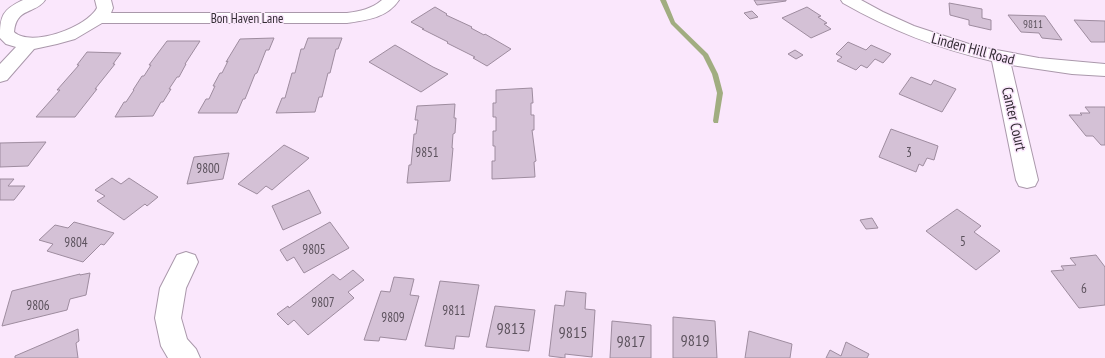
<svg xmlns="http://www.w3.org/2000/svg" width="1105" height="358" viewBox="0 0 1105 358" font-family="'PT Sans Narrow',sans-serif">
<style>
.lines{fill:none;stroke-linecap:round;stroke-linejoin:round}
.stream{fill:#a1ad81;fill-rule:evenodd}
.building{fill:#d4c1d6;stroke:#9e8c9f}
.minor-casing{stroke:#aa98ab;stroke-width:2}
.minor{fill:#fff;fill-rule:evenodd}
.labels{text-anchor:middle;stroke-width:3;stroke-linejoin:round;paint-order:stroke}
.far-number-label{font-size:11px;fill:#5b515c}
.far-street-label{font-size:13px;fill:#332c34;stroke:#fae7fc}
.number-label{font-size:13px;fill:#5b515c}
.street-label{font-size:15px;fill:#332c34;stroke:#fae7fc}
.near-number-label{font-size:16px;fill:#5b515c}
</style>
<rect width="100%" height="100%" fill="#fae7fc"/>
<g class="lines">
<path class="stream" d="M660 0H666L675 22 708 54 718 74 723 93 718 123H714L713 121 717 93 712 74 703 56 671 24Z"/>
</g>
<path class="building" d="M754 0H786V1L757 5Z
M949 3 982 9V18L991 20V30L969 25V20L950 15Z
M435 7 447 14 446 15 472 27 471 28 484 35 485 34 511 49 487 66 473 58 475 57 447 43 448 42 422 29H424L411 22Z
M807 7 821 16 818 17 827 23 824 24 831 29 811 38 782 18Z
M752 11 758 17 750 19 744 13Z
M1008 15 1045 16 1062 40 1042 38 1039 33 1021 32Z
M1074 20 1105 21V42H1091Z
M274 38 269 50H266L257 73 255 74 245 99H243L237 113H198L206 99H209L215 86H213L220 73H222L228 61 226 62 240 39Z
M308 38H342L338 49H336L330 73H328L322 97H319L315 112 276 113 282 98H285L292 73H295L301 49H304Z
M167 41H200L185 64H186L179 77H177L169 89H171L163 102H161L153 116 115 117 124 102H126L134 90H133L142 76H144L151 65H149Z
M848 42 866 50 871 45 891 54 883 63 875 59 867 68 861 65 856 70 837 61 842 57 836 54Z
M395 45 433 67 448 74 421 92 369 62Z
M795 50 803 55 796 59 788 54Z
M87 52 121 53 113 64H115L95 89H97L75 117H36L60 90H57L79 65H77Z
M911 77 931 85 934 80 956 89 942 112 899 94Z
M532 88 533 103H531V115H534V130H532L536 161 534 162 535 177 492 179V161H495V146H493V131H496V117H493V103H496V90Z
M455 104 454 118H456L455 133 453 134 452 148H453L450 181 407 183 409 165H411L414 134H416L418 120H415L417 106Z
M1085 107H1105V145H1101L1093 136H1086L1069 115H1082L1080 113H1090Z
M891 129 938 146 934 160 927 158 923 166 919 164 916 172 879 157Z
M46 142 28 166 0 167V143Z
M284 145 309 158 272 190 266 186 257 194 238 184Z
M229 153 223 179 187 184 194 157Z
M112 178 121 184 129 178 158 197 147 206 145 204 124 220 97 201 105 196 95 190Z
M0 179H14L8 186H25L14 200H0Z
M309 190 321 213 283 230 272 206Z
M957 209 981 226 974 232 1000 251 976 270 926 231Z
M872 218 878 228 866 229 860 220Z
M74 222 114 233 104 245 101 244 83 262 47 251 53 244 39 240 55 225 68 228Z
M330 222 349 248 304 273 294 257 287 261 280 250Z
M1096 255 1105 267V305L1079 308 1051 271 1064 270 1061 266 1076 265 1070 258Z
M353 270 364 280 348 292 354 298 308 335 294 320 288 325 277 314 288 306 289 308 333 274 340 280Z
M90 273 86 295 70 299 67 310 2 326 12 291 80 274V275Z
M394 277 414 279 410 295 419 296 406 340 380 337 379 341 364 340 381 291 390 292Z
M440 281 479 285 469 337 456 336 454 349 425 346Z
M566 291 586 293 585 309 595 310 592 357 565 354V358L549 356 555 305 564 306Z
M495 306 535 310 529 351 486 347Z
M673 317 715 321 717 358H673Z
M612 321 651 325V358H610Z
M78 329 79 341 76 343 78 358H15V356Z
M749 331 792 344 790 358H745Z
M846 342 869 354 867 358H826L830 350 841 356Z"/>
<g class="lines">
<g class="minor-casing">
<path id="minor" d="M23 0H45C36 14 16 7 14 32 31 48 87 27 97 8L95 0H111L113 8 111 13H347C360 11 372 9 382 0H399C387 18 367 20 347 23H102L75 39 57 44 34 49 7 80 0 82V64L16 47 6 44 0 38C0 16 2 10 23 0Z
M841 0H861L883 12 914 26 975 46 1039 58 1105 64V76L1072 74 1011 65 1038 180 1035 186 1027 188 1019 186 1016 180 992 61C939 49 890 30 843 3Z
M186 252 195 255 198 262 186 288 181 318 187 339 196 349 200 358H168L161 346 155 318 160 288 177 255Z"/>
</g>
<use href="#minor" class="minor"/>
</g>
<g class="labels">
<g class="far-number-label">
<text x="1033" y="28">9811</text>
</g>
<g class="far-street-label">
<text x="247" y="23">Bon Haven Lane</text>
</g>
<g class="number-label">
<text x="427" y="157">9851</text>
<text x="909" y="157">3</text>
<text x="208" y="173">9800</text>
<text x="963" y="246">5</text>
<text x="76" y="247">9804</text>
<text x="314" y="254">9805</text>
<text x="1084" y="293">6</text>
<text x="323" y="307">9807</text>
<text x="38" y="310">9806</text>
<text x="454" y="315">9811</text>
<text x="393" y="322">9809</text>
</g>
<g class="street-label">
<text transform="translate(973 49) rotate(15)" y="5">Linden Hill Road</text>
<text transform="translate(1014 119) rotate(77)" y="5">Canter Court</text>
</g>
<g class="near-number-label">
<text x="511" y="334">9813</text>
<text x="573" y="338">9815</text>
<text x="695" y="346">9819</text>
<text x="631" y="347">9817</text>
</g>
</g>
</svg>
